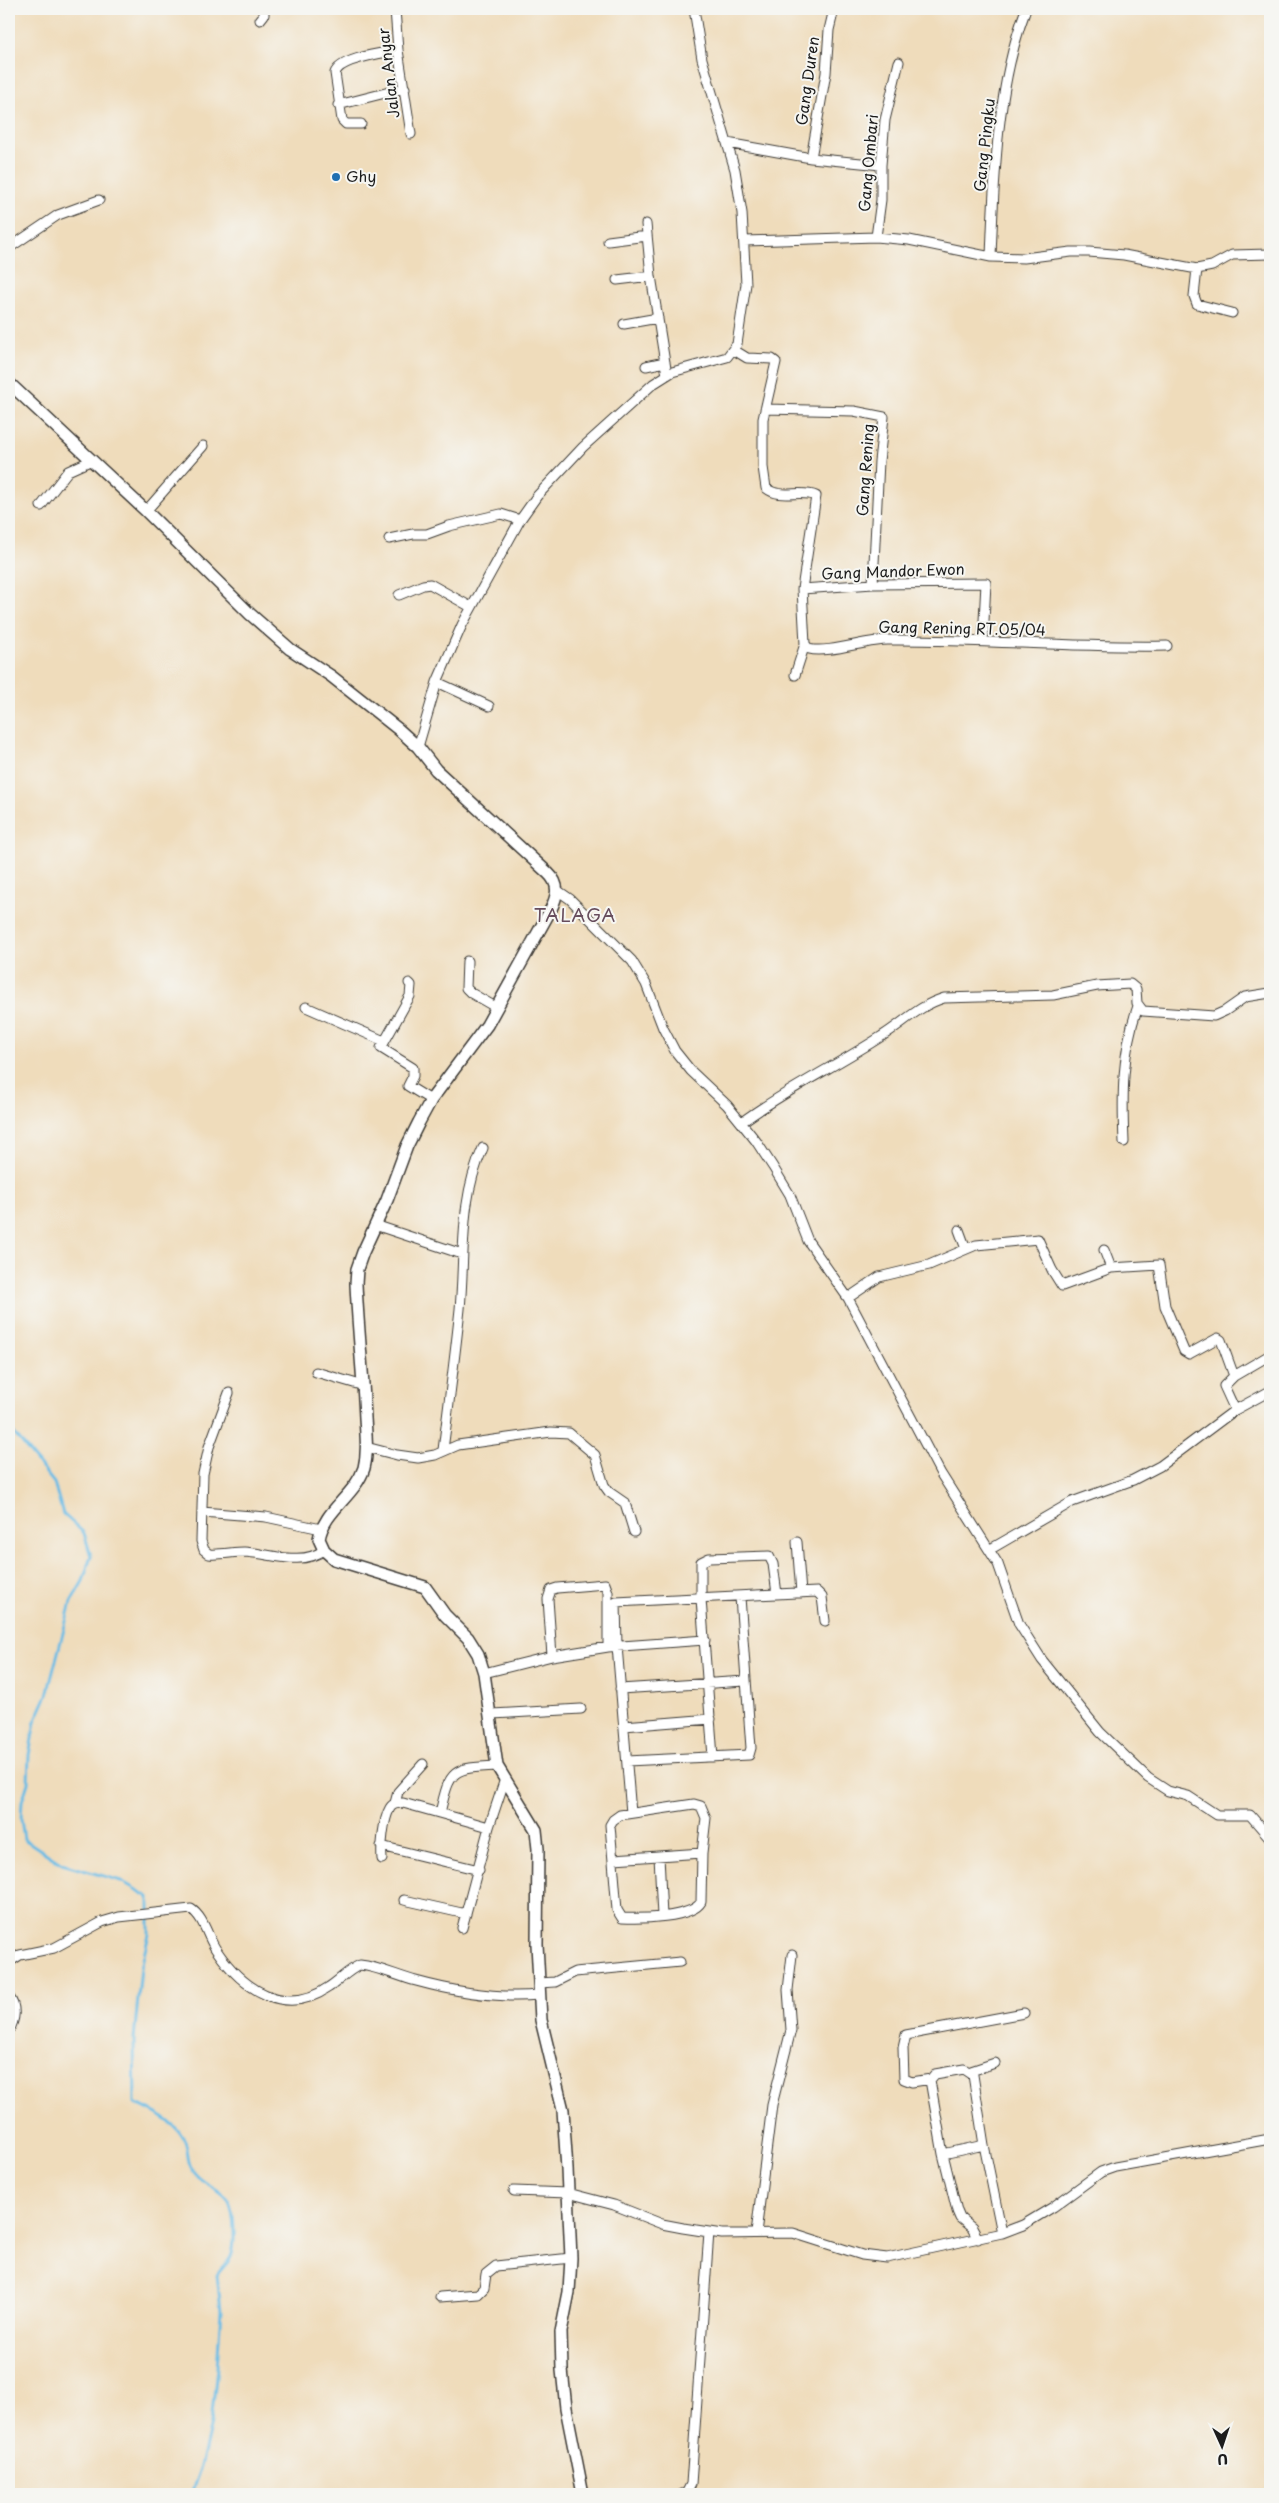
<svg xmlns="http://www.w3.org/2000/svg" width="1279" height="2503" viewBox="0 0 1279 2503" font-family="'Playpen Sans',sans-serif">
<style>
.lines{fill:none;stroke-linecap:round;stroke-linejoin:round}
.stream{stroke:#69bce5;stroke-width:3}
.minor-casing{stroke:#3c3934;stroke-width:11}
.tertiary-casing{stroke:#3c3934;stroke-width:14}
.minor{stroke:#fff;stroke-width:9}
.tertiary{stroke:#fff;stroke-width:11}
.poi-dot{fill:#1f6fb2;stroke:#f6f6f2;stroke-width:2}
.labels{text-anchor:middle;stroke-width:4;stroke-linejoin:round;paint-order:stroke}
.street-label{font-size:15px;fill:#1c1c1c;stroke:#f6f6f2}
.poi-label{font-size:15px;fill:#1c1c1c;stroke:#f6f6f2;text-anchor:start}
.quarter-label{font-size:18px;letter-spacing:1px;fill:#674d5d;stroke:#f6f6f2}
</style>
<rect width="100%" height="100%" fill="#f6f6f2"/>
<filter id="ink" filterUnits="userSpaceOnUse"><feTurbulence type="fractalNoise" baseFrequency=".02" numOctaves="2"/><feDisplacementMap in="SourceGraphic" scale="10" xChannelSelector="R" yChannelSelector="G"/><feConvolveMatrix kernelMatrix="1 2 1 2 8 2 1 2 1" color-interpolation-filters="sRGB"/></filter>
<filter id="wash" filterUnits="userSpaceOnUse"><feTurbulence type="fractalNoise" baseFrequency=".0096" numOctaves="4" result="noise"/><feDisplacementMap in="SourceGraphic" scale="20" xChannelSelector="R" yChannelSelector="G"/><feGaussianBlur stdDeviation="1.12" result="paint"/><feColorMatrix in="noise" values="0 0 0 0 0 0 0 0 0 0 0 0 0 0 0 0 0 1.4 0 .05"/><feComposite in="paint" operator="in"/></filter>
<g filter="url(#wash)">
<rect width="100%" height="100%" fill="#efdcbb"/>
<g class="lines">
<path class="stream" d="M9 1427 54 1483 63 1514 84 1533 91 1556 83 1581 71 1602 47 1695 35 1722 29 1755 28 1783 22 1801 21 1819 24 1839 62 1864 121 1881 149 1897V1934L141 1968 134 2039 135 2103C153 2112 178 2122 185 2142 189 2152 186 2161 193 2171 203 2185 216 2186 226 2197 235 2207 236 2244 231 2257 228 2263 221 2269 217 2275L221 2310 217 2368 211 2423 202 2463 191 2494"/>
</g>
</g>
<g filter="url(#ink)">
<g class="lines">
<g class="minor-casing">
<path id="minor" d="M395 9 398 50 411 134
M260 20 264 15V9
M338 105 405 88
M361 124H346L342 120 335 73C340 58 383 53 398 50
M727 143 811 158 881 165
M811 158 826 73 829 30 834 9
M646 224 651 276 667 375
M876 237 881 200V165L885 120 899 62
M608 241 647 236
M744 241 876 237 909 240 991 257 1024 258 1071 252H1089L1124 255 1197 269 1212 266 1232 255 1270 254
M9 248 58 215 99 200
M991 257C994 176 997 85 1026 9
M1197 269 1194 296 1197 304 1232 313
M617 280 651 276
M624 324 658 318
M734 350 747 358 772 359 776 362 763 419V467L766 488C781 500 800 489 816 496L802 589 805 644 809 649C828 654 866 640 888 640 982 639 1074 648 1167 646
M646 366 665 362
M765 409 854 411 884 417 879 461 873 584
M41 506 68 471 90 461
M146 511 203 446
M389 539 413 534H427L449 526 501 514 520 520
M802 589 873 584 986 583 983 640
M399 595 423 585 430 584 471 607
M795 675 805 644
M437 682 489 706
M418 747 437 682 462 625 520 520 537 496 583 447 653 384 672 372 727 357 737 344 746 284 742 213 735 170 702 59 694 9
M557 890 570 899 632 961 646 984 663 1028 675 1051 691 1071 727 1105 756 1141 773 1167 790 1195 808 1241 848 1298 941 1474 998 1564 1019 1624 1042 1660 1100 1732 1148 1778 1168 1791 1188 1796 1217 1815H1250L1270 1838
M467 961 466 988 471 993 497 1008
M409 983 411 985 410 996 381 1048 413 1068V1076L408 1086 431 1100
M306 1007 384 1041
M742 1122C787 1089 836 1066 882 1036 903 1023 920 1005 944 998L1053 995 1097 986 1130 984 1136 989 1137 1003 1143 1011 1214 1016 1225 1011 1245 997 1270 993
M1124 1142C1122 1095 1122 1051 1138 1006
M375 1225 462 1254
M959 1230 966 1249
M1104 1250 1111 1268 1159 1265 1165 1306 1184 1351 1189 1354 1218 1338 1221 1340 1234 1376
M848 1298 879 1277 929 1265 976 1245 1038 1239 1052 1270 1062 1286 1111 1268
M316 1372 364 1386
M229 1393 209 1447 203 1474 201 1541 204 1550 209 1554C221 1555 233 1552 244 1552 270 1553 301 1567 324 1550
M1235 1410 1224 1386 1234 1376 1270 1355
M366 1447 397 1455 418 1458 435 1455 458 1445 551 1432 569 1433 595 1455 604 1485 609 1492 625 1503 634 1532
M443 1450C449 1403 455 1356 460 1309 465 1254 459 1200 483 1148
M202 1512 266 1517 321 1529
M797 1542 801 1593
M989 1550 1072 1502 1133 1480 1160 1466 1235 1410 1270 1391
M552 1656 548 1599 551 1590 557 1588 605 1584 608 1592V1647
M484 1673 552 1656 608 1647 705 1640
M620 1689 745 1681
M492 1714 581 1709
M624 1726 711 1719
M713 1757 701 1599V1562L709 1558 769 1556 773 1564 777 1594
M627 1761 749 1755 751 1748 740 1597
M395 1803 398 1792 423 1764
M694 1804 701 1806 706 1818 702 1853 701 1902C692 1918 640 1919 622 1918L617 1910 610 1825 613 1820 620 1815Z
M440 1813C450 1769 452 1768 497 1766
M631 1813 617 1646 616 1602 817 1592 822 1597 825 1621
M489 1827 505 1779
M381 1846 479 1870
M659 1856 662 1916
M382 1859C381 1847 383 1820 390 1808 393 1803 398 1803 403 1803L489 1827 462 1928
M614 1859 702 1853
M404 1900 466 1914
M9 1962 20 1955 54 1948 102 1922 119 1917 191 1909C204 1917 208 1939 217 1951 243 1989 285 2018 329 1987 340 1980 348 1970 360 1965 379 1967 397 1976 416 1981 456 1992 498 1999 539 1995
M539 1983 555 1982 575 1972 680 1962
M9 1997C17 2007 15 2020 9 2030
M971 2071 995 2063
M931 2079 912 2082 904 2079 903 2048 906 2035 1024 2013
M943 2154 984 2145
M514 2191 568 2193 614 2205 662 2224 683 2228 722 2234 793 2233 862 2255 887 2258 1002 2233 1023 2225 1053 2207 1101 2172 1115 2167 1270 2139
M756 2233 772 2105 791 2030 788 1990 792 1955
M978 2239 972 2228 960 2218 957 2211 943 2154 930 2080 935 2074 964 2069 973 2075 984 2145 1002 2233
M440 2297 478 2294 484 2288 486 2274 496 2266 571 2258
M682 2494 687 2492 691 2484 709 2232"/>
</g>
<g class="tertiary-casing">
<path id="tertiary" d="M9 383 146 511 250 614 290 649 331 676 398 729 418 747 436 770 548 873C561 885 557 897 550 911L487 1025 431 1100 419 1122 407 1146 387 1200 363 1252 357 1269 356 1284C358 1329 363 1373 365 1418 366 1435 368 1452 364 1468 355 1496 324 1510 319 1539L324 1550 334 1559 425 1587 445 1615 468 1638 478 1654 484 1673 497 1766 536 1830 538 1849 537 1944 541 2020 563 2110 567 2169 571 2258 569 2292 561 2332 562 2370 566 2408 583 2494"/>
</g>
<use href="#minor" class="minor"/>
<use href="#tertiary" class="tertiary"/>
</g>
</g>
<circle class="poi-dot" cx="336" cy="177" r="5"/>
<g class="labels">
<g class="street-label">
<text transform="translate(389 73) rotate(-97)" y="5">Jalan Anyar</text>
<text transform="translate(808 81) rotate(-82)" y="5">Gang Duren</text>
<text transform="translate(985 145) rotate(-84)" y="5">Gang Pingku</text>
<text transform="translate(869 163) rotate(-85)" y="5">Gang Ombari</text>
<text transform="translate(866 470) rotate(-86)" y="5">Gang Rening</text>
<text transform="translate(893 572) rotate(-2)" y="5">Gang Mandor Ewon</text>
<text transform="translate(962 629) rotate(1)" y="5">Gang Rening RT.05/04</text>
</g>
<g class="poi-label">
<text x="346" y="182">Ghy</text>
</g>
<g class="quarter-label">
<text x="575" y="922">TALAGA</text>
</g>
</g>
<rect width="1279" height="2503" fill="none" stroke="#f6f6f2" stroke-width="30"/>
<g transform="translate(1222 2446) rotate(177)" stroke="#f6f6f2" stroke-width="4" paint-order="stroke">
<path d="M0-4L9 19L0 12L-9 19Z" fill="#1c1c1c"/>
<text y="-8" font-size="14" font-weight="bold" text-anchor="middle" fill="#1c1c1c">U</text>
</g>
</svg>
